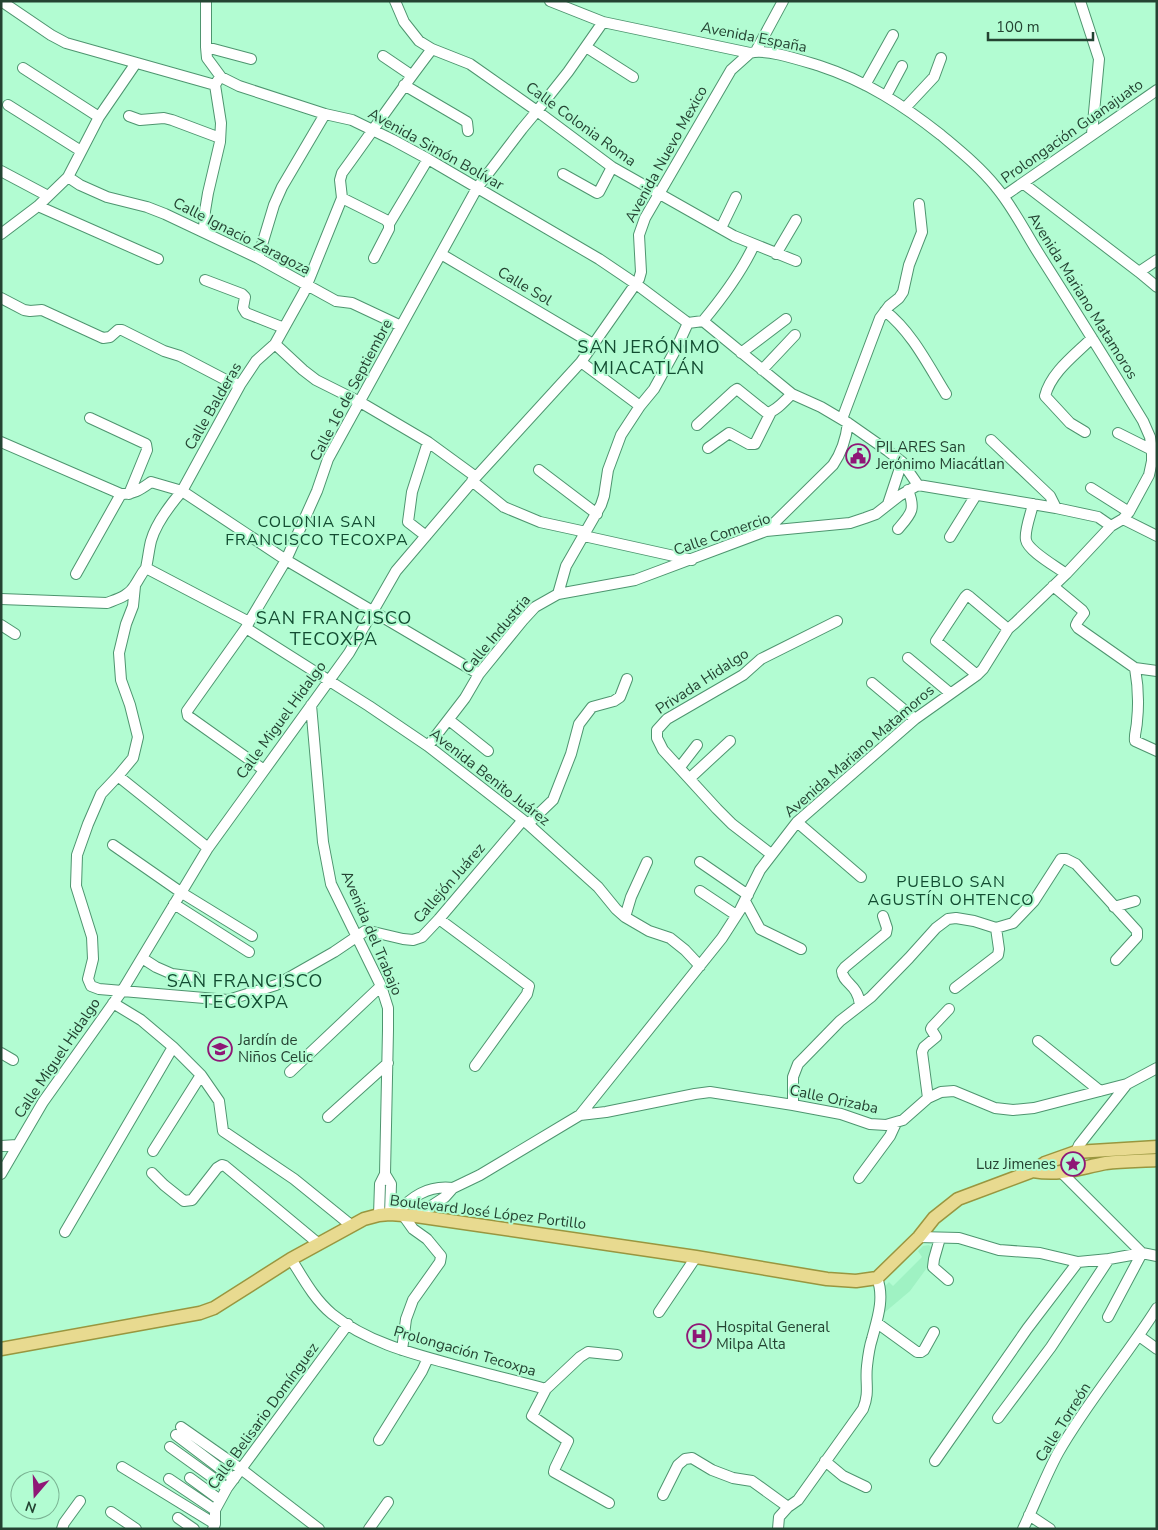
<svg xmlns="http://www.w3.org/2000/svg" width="1158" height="1530" viewBox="0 0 1158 1530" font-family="'Nunito Sans',sans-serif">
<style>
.built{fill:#9ff2c3}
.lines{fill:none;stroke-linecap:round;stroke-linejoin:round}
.minor-casing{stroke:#4e956f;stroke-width:12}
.major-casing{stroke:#99963f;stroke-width:15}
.minor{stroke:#fff;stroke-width:10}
.major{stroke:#e8da90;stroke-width:12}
.labels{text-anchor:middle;stroke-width:4;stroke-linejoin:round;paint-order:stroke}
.street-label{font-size:15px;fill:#244332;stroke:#b2fcd2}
.poi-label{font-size:15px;fill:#244332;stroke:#b2fcd2;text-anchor:start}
.neighbourhood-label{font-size:16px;letter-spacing:1px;fill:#124c31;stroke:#b2fcd2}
.quarter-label{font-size:18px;letter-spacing:1px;fill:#124c31;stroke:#b2fcd2}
</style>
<rect width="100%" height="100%" fill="#b2fcd2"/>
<path class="built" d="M929 1245 935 1251 929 1265 910 1291 884 1313 883 1288 889 1282 893 1286 922 1257 918 1251 923 1246Z"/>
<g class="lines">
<g class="minor-casing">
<path id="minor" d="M1 1 51 35 66 43 215 85
M206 1V47L207 58 221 77 239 86 325 114 352 120 393 140 428 159 599 259 636 284 688 323
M395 1 404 22 419 41 432 49 470 64 537 111 612 167 734 236 796 261
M1080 1 1099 59 1092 134
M206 47 251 59
M586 47 633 77
M756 51 783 1
M383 56 411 75
M23 68 99 117
M404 85 462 119 467 122 468 131
M865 85 893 35
M886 96 902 66
M8 105 81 151
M905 108 934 77 941 58
M129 116 140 120 164 118 172 120 220 138
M1 171 48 196
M563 174 597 193 599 192 612 167
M68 177 80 185 107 197 147 207 165 214 258 258 336 301 352 303 401 326
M1024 184 1139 272 1157 287
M1004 196 1157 90
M342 198 386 220 389 224V229L374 258
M38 206 158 259
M389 224 428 159
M721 228 736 197
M204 231 205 211 208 193 220 142 221 123 215 85 218 80
M1 234 38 206 68 177 99 117 136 63
M441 254 593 344
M776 254 796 220
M258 258 274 205 282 187 325 114
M1139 272 1157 260
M205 280 242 294 245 297 243 308 246 313 284 328
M1 298 24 310 30 311 42 310 103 338 110 337 118 330H122L164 351 180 356 226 380 240 385
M885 311C912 332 928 365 946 394
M703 321 792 394 821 407 848 423 888 451 902 462 918 485
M275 344 303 370 316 380 360 402 428 442 476 477
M741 353 786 319
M581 362 640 406
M762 370 795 335
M90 418 146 444 147 450 129 494
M842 419 880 318 889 306 899 298 903 292 909 265 922 232 919 204
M697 425 734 391 737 389 767 413C777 411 785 400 792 394
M1085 432 1070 423 1045 396C1051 372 1075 355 1092 338
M1118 433 1152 450
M991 440 1050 496 1056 508
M1 442 121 494C133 495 141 489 151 482L182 491 286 560 479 674
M708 448 729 433 749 444H755L771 412
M539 470 597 514
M472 481 504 507 540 522 586 532
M918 485 1056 508 1098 517 1111 526
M1091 488 1129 512
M888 504 902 462
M1033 504C1031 514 1024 531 1026 540 1028 551 1057 567 1066 574
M1123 519 1157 536
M898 529C911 514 916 510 908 490
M766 531 833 465C842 452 846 439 848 423
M426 536 408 522 412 492 428 442
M584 536 692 560
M950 537 976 495
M146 568C148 559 149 549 151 541 156 523 170 505 182 491L240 385 256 361 275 344 304 292 342 198 340 180 342 173C372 132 401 89 432 49
M146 568 249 622
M76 574 121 494
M135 586 133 606 126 624 119 653 121 680 130 705 138 737 133 758 118 776 101 794 88 824 77 855 76 886 92 937 93 959 88 979 91 986 99 989 228 1000 276 985 334 952 365 931H369L403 939 413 940 422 937 439 919 523 820
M1053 586 1082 610 1084 613 1078 621 1076 625 1078 628 1135 668
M558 594 566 566 601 505 604 496 608 470 621 435 640 406 654 389 677 347 688 323 703 321C723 297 741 273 754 245
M1 599 107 603C117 599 129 596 135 585 139 579 141 574 146 568
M1 625 15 634
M246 628 369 706 428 746 528 824 598 887 616 909 625 917 649 931 670 938 685 950 700 966
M908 658 950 693
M1157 671 1135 668C1138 685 1139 703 1137 721 1137 728 1134 734 1135 741L1157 751
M977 675 936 641 965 597 967 595 970 597 1008 629
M872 683 915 719
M311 705 323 842 331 884 381 986 388 1008V1030L385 1174 380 1184 379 1215
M449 720 488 751
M428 746 465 698 479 674 523 620 535 607 558 594 635 580 766 531 850 523 865 518 876 514 899 496 918 485
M680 767 697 745
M264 770 188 716 187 711 246 628 249 622 286 560 317 491 328 459 477 188 522 129 537 111 568 72 603 22
M118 776 208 848
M690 778 730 741
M797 822 861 877
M528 824 553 800 571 754 579 724 592 707 614 701 620 697 627 679
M113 845 182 893 252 936
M771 854 732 824 717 809 663 750 657 738V730L667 719 743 675 761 659 837 621
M700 862 748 895
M700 891 736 915
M745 901 760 929 801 949
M174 904 249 952
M1114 907 1135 901
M625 917 631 897 647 862
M439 919 529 986 527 994 475 1066
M142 958 156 967 172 974 195 977
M955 988 998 955 999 949 996 928
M113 1003 141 1020 173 1047 201 1075 219 1101 223 1131 294 1179 352 1226
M860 1005C858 984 843 984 842 971L845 967 886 933 887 928 883 916
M1038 1041 1100 1091
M1 1053 13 1060
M290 1072 381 986
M928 1098 922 1052 924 1047 936 1037 931 1029 932 1027 949 1009
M793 1105V1077L798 1064 840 1021 871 997 909 958 936 928 948 919 956 918 974 921 996 928 1013 923 1034 901 1061 859H1066L1076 864 1137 931V937L1116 960
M580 1115 606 1112 695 1094 710 1092 793 1105 841 1114 870 1124 886 1125 903 1120 928 1098 941 1092 954 1091 995 1108 1013 1110 1034 1108 1127 1084 1157 1068
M328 1117 388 1063
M1 1146 17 1145
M153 1151 201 1075
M1076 1152 1079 1145 1127 1084
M152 1173 164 1185 184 1201 192 1200 217 1168 222 1165 225 1166 319 1244
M1062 1173 1142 1253 1108 1317
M1 1174 43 1102 122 991 208 848 349 653 396 571 476 477 581 362 639 279 641 272 639 235 645 218 731 70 750 53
M385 1174 391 1184 390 1214
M859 1178 890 1136 896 1123
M395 1214C412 1197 427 1185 453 1188
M416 1216 445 1197 453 1188 480 1175 580 1115 722 938 740 910 760 870 797 822 915 719 977 675 983 669 1008 629 1015 623 1066 574 1111 526 1123 519 1129 512 1149 475 1152 461V450L1150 437 1143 421C1109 365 1074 309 1039 254 1025 232 1013 207 996 187 980 167 960 151 941 135 903 105 866 81 820 66 803 61 766 48 750 53L603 22 550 1
M65 1232 173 1047
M919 1237 959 1238 999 1250 1040 1253 1078 1262 1109 1259 1142 1253 1157 1256
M940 1238 934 1259 933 1267 948 1280
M291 1259C303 1278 314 1299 332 1314 368 1343 414 1354 458 1366 487 1374 516 1381 546 1389
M659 1312 696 1257
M877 1323 917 1352H921L924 1350 934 1332
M1139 1336 1157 1349
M402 1350 406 1319 413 1300 440 1262 441 1256 427 1239 413 1229 403 1215
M998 1418 1051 1347 1109 1259
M181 1427 241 1469 319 1529
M176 1435 234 1479
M379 1440 422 1371 428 1358
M170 1447 227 1488
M825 1461 843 1476 866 1487
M935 1461 1027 1329 1078 1262
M122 1467 215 1524
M190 1478 220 1500
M169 1479 215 1510
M663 1495 678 1465 685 1459 692 1458 712 1470 733 1478 752 1481 788 1507 779 1517 778 1529
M609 1503 554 1472 555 1468 568 1441 532 1416 546 1389 580 1357 588 1352 617 1355
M788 1507 798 1500 863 1409C870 1392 865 1383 867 1366 868 1357 869 1348 872 1339 877 1320 885 1298 877 1278
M111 1512 136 1529
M1029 1515 1050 1529
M178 1518 194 1529
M62 1529 64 1523 80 1501
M213 1529 215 1524V1510L227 1488 348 1324
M369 1529 388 1502
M1023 1529C1035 1504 1045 1477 1058 1453 1087 1402 1126 1357 1157 1308"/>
</g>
<g class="major-casing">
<path id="major" d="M1033 1171C1062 1176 1079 1168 1106 1163 1123 1161 1140 1161 1157 1160
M1 1349 200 1313 214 1308 291 1259 364 1219 379 1215 390 1214 416 1216 696 1257 827 1279 856 1281 877 1278 919 1237 934 1218 958 1199 1033 1171 1045 1163 1076 1152 1157 1147"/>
</g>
<use href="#minor" class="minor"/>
<use href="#major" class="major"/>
</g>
<defs>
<g id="civic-ring" transform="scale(1.25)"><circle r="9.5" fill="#b2fcd2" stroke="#8f1776" stroke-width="1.5"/><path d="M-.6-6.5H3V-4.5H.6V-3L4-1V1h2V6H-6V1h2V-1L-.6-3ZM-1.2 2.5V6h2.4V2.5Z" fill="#8f1776"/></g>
<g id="school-ring" transform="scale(1.25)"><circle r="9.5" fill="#b2fcd2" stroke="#8f1776" stroke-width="1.5"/><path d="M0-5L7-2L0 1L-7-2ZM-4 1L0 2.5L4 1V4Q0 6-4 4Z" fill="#8f1776"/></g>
<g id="sight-ring" transform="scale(1.25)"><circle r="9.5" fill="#b2fcd2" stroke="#8f1776" stroke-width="1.5"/><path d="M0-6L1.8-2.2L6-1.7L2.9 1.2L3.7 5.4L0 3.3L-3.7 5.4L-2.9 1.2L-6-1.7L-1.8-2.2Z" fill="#8f1776"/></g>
<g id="hospital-ring" transform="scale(1.25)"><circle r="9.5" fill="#b2fcd2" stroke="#8f1776" stroke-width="1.5"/><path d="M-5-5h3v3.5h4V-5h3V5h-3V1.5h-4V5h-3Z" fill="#8f1776"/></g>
</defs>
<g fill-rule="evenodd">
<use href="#civic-ring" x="858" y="456"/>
<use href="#school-ring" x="220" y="1049"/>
<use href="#sight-ring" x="1073" y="1164"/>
<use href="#hospital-ring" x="699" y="1336"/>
</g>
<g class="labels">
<g class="street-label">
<text transform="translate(754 37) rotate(11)" y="5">Avenida España</text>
<text transform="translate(581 124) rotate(36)" y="5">Calle Colonia Roma</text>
<text transform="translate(1072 131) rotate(-35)" y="5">Prolongación Guanajuato</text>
<text transform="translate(436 149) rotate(29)" y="5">Avenida Simón Bolívar</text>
<text transform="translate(666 154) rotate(-61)" y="5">Avenida Nuevo Mexico</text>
<text transform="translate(242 236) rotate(27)" y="5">Calle Ignacio Zaragoza</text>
<text transform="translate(525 286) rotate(31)" y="5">Calle Sol</text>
<text transform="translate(1083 296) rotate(58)" y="5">Avenida Mariano Matamoros</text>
<text transform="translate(351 390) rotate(-62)" y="5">Calle 16 de Septiembre</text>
<text transform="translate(213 406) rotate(-60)" y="5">Calle Balderas</text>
<text transform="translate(722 534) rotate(-19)" y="5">Calle Comercio</text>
<text transform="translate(496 634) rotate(-50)" y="5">Calle Industria</text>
<text transform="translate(702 681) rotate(-33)" y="5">Privada Hidalgo</text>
<text transform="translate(281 720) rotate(-54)" y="5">Calle Miguel Hidalgo</text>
<text transform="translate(859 751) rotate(-41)" y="5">Avenida Mariano Matamoros</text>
<text transform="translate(490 777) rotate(38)" y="5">Avenida Benito Juárez</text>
<text transform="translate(449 883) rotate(-49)" y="5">Callejón Juárez</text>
<text transform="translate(372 933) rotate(67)" y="5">Avenida del Trabajo</text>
<text transform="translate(57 1058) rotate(-56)" y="5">Calle Miguel Hidalgo</text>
<text transform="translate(834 1099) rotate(12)" y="5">Calle Orizaba</text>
<text transform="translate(488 1212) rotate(7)" y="5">Boulevard José López Portillo</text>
<text transform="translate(465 1351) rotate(16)" y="5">Prolongación Tecoxpa</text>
<text transform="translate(263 1416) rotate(-54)" y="5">Calle Belisario Domínguez</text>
<text transform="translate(1063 1422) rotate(-58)" y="5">Calle Torreón</text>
</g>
<g class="poi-label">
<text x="876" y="452">PILARES San<tspan x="876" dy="17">Jerónimo Miacátlan</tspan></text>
<text x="238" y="1045">Jardín de<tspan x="238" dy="17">Niños Celic</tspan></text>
<text x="1056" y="1169" text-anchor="end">Luz Jimenes</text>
<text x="716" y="1332">Hospital General<tspan x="716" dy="17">Milpa Alta</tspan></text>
</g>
<g class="neighbourhood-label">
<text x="317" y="527">COLONIA SAN<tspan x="317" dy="18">FRANCISCO TECOXPA</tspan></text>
<text x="951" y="887">PUEBLO SAN<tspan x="951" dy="18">AGUSTÍN OHTENCO</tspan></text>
</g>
<g class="quarter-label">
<text x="649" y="353">SAN JERÓNIMO<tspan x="649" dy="21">MIACATLÁN</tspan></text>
<text x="334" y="624">SAN FRANCISCO<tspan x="334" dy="21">TECOXPA</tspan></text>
<text x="245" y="987">SAN FRANCISCO<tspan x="245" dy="21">TECOXPA</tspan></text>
</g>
</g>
<rect width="1158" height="1530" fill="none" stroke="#244332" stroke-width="5"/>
<g transform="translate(35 1495) rotate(199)"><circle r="24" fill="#b2fcd2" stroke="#79b292"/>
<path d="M0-4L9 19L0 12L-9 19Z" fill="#8f1776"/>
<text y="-8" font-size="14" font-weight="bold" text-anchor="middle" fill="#244332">N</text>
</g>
<path d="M988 32v8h105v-8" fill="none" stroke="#244332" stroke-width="2.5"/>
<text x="996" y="32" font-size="15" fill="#244332" stroke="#b2fcd2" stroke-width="4" paint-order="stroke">100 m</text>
</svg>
